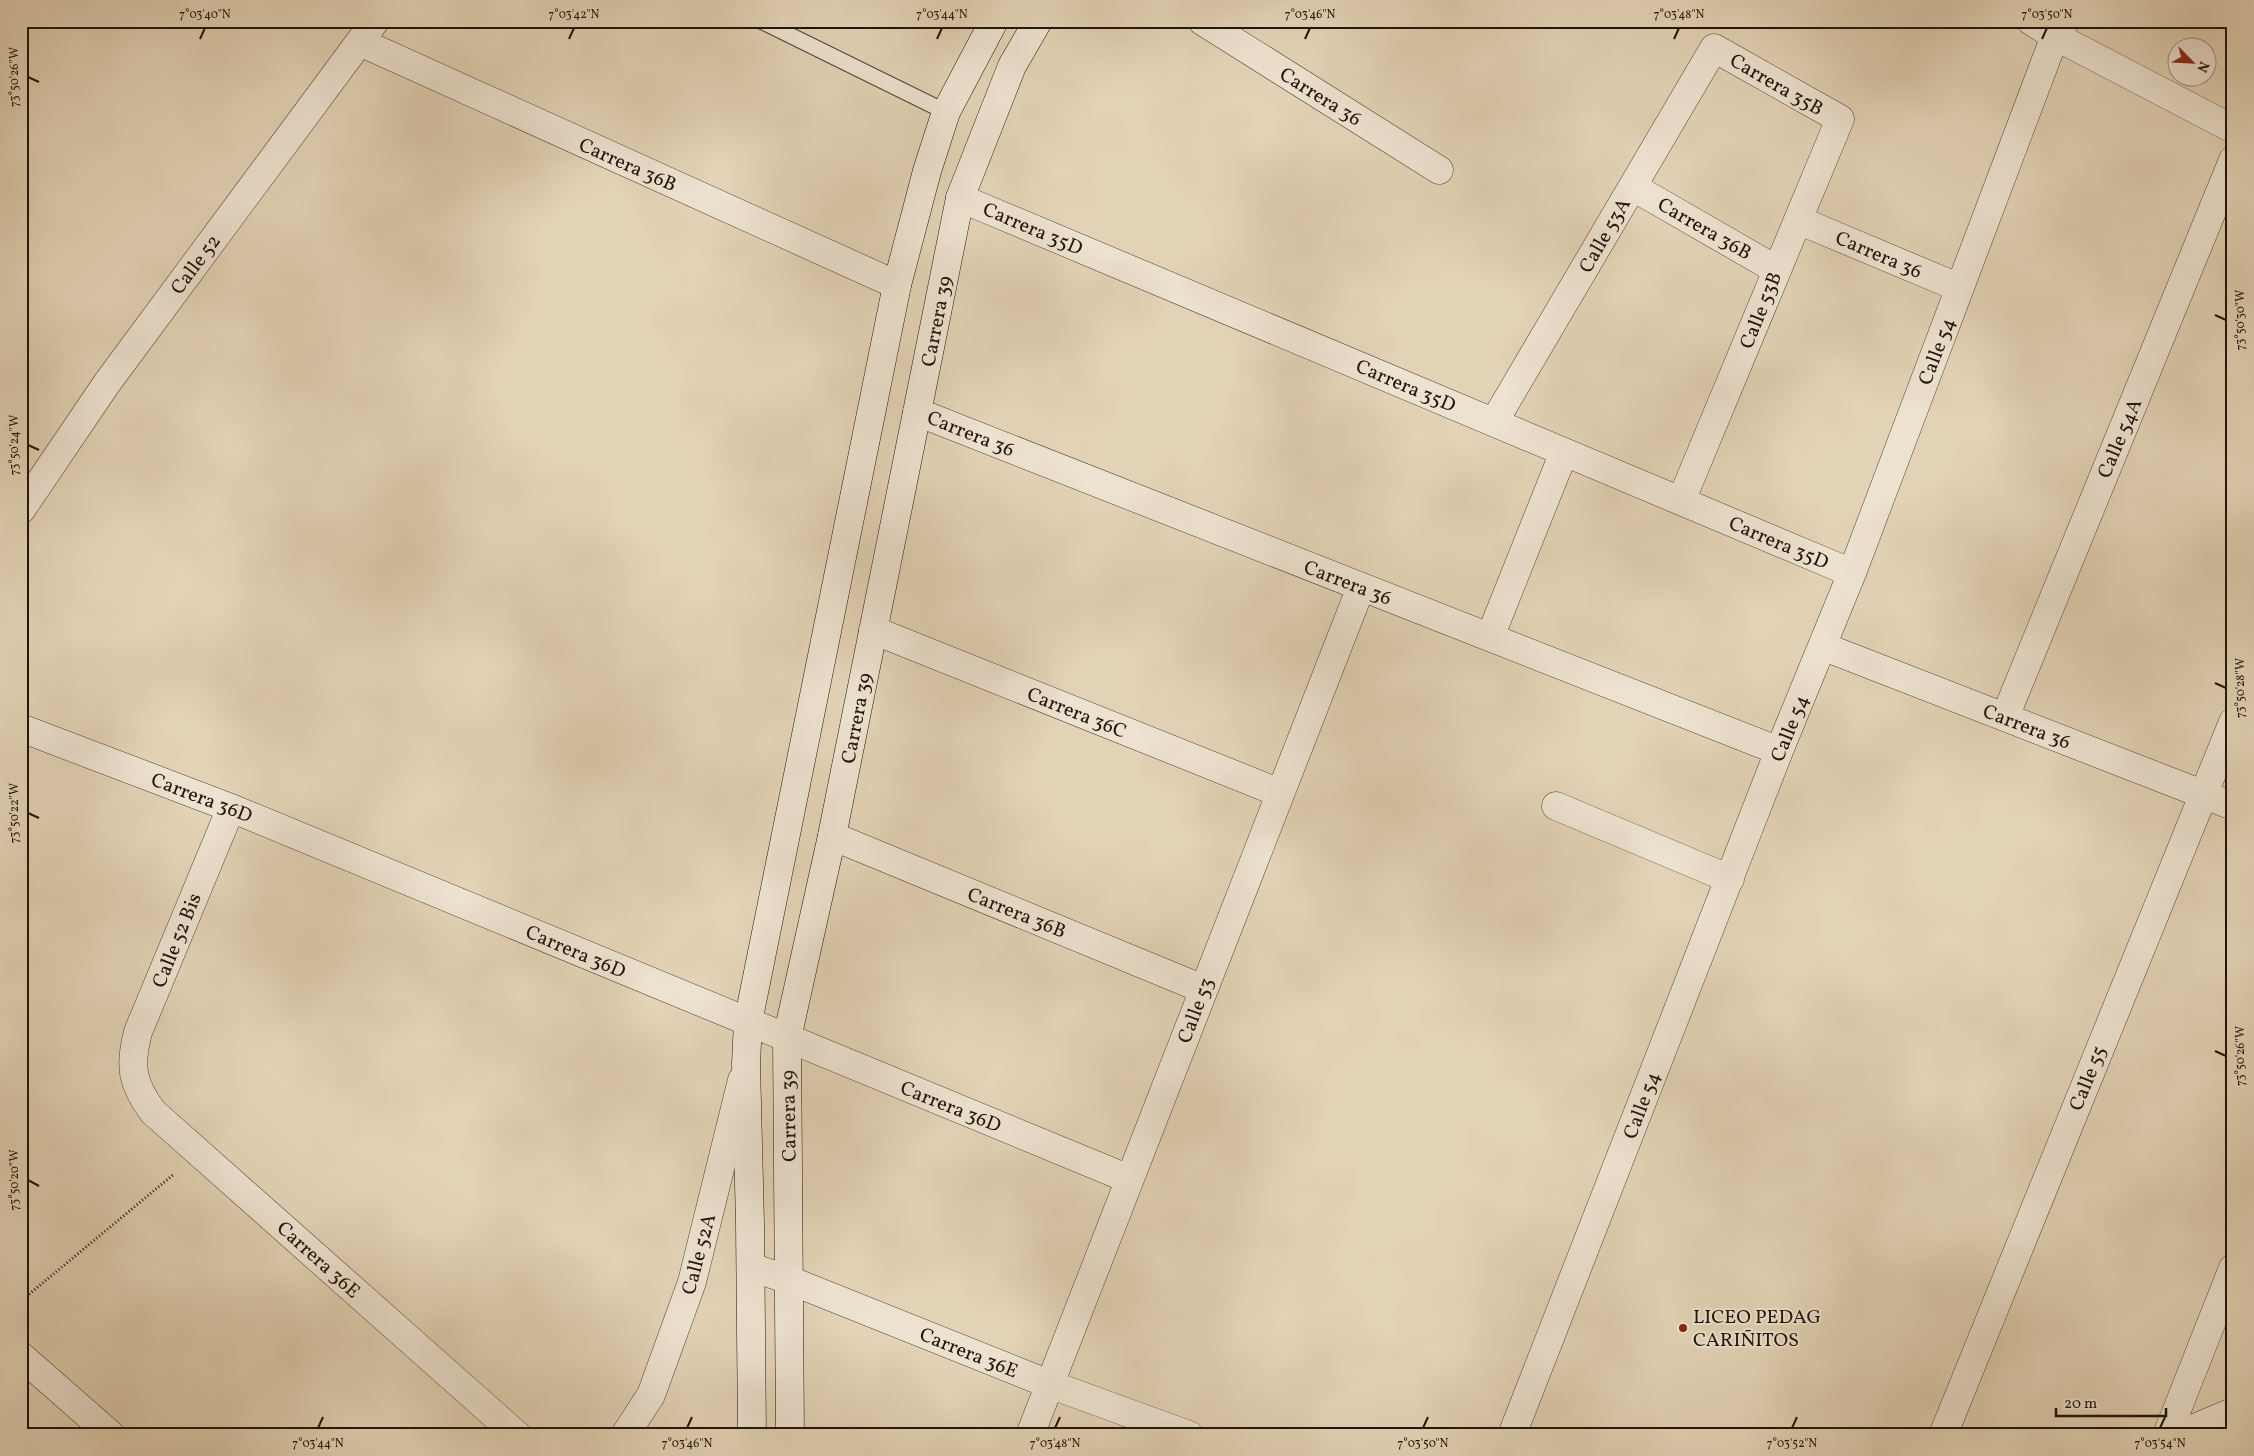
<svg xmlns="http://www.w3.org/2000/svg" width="2254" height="1456" font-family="Vollkorn,serif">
	<rect width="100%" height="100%" fill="#e3d3b6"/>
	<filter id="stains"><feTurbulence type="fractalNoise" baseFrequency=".004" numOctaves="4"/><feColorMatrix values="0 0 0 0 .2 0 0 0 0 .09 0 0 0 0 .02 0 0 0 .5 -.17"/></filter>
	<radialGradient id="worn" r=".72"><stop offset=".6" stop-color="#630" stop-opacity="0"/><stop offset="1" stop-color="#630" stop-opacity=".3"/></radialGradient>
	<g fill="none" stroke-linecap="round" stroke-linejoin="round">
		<!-- service casing -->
		<g stroke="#4f4434" stroke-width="17">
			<path id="service" d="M761 21 946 112"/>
		</g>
		<!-- minor casing -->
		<g stroke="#4f4434" stroke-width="29">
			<path id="minor" d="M1202 21 1439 170
				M2031 21 2055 36 2233 129
				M360 42 897 285
				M1633 187 1777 270
				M960 198 1852 573
				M1798 220 1960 288
				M917 412 1779 751
				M1494 422 1714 48 1840 119 1681 501
				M21 510 107 383 375 21
				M873 630 1280 793
				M1490 637 1564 452
				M1822 646 2233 806
				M2005 717 2233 160
				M21 728 231 808 1129 1179
				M1556 806 1730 879
				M231 808 138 1032C129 1066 132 1084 153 1112L517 1435
				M832 836 1203 989
				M751 1267 789 1280 1049 1384 1189 1435
				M21 1356 111 1435
				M1030 1435 1361 587
				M1512 1435 1779 751 1852 573 2055 36 2065 21
				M1943 1435 2233 722
				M2167 1435 2233 1268
				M2178 1435 2233 1412"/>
		</g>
		<!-- tertiary casing -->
		<g stroke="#4f4434" stroke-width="29">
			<path id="tertiary" d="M625 1435 651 1395 692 1282 742 1080"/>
		</g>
		<!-- secondary casing -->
		<g stroke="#1e1409" stroke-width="29">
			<path id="secondary" d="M752 1435 750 1223 746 1064 748 1022 897 285 927 171 946 112 994 21
				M790 1435 787 1038 832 836 960 198 1012 66 1038 21"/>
		</g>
		<!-- path -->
		<path stroke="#1e1409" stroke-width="3" stroke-dasharray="1 2.5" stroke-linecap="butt" d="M21 1301 174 1174"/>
		<!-- service -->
		<use href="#service" stroke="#ede2d0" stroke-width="15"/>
		<!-- minor -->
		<use href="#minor" stroke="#ede2d0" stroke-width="28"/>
		<!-- tertiary -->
		<use href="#tertiary" stroke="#ede2d0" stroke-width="28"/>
		<!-- secondary -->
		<use href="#secondary" stroke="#ede2d0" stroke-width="28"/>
	</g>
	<!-- ticks -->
	<path fill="none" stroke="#1e1409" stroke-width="2" d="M200 39 205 28M569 39 574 28M937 39 942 28M1305 39 1310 28M1674 39 1679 28M2042 39 2047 28M28 77 39 82M2215 315 2226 320M28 445 39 450M2215 683 2226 688M28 813 39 818M2215 1051 2226 1056M28 1180 39 1186M318 1428 323 1417M687 1428 692 1417M1055 1428 1060 1417M1423 1428 1428 1417M1792 1428 1797 1417M2160 1428 2165 1417"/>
	<!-- markers -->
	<circle fill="#8f2418" stroke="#ede2d0" stroke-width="2" cx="1683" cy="1328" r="5"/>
	<g text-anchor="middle" stroke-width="4" stroke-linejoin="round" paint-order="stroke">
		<!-- street labels -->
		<g font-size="20" fill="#1e1409" stroke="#ede2d0">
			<text transform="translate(1777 84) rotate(30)" y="7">Carrera 35B</text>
			<text transform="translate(1321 96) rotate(32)" y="7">Carrera 36</text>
			<text transform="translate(628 164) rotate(24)" y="7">Carrera 36B</text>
			<text transform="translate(1033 228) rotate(23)" y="7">Carrera 35D</text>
			<text transform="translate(1705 228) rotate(30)" y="7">Carrera 36B</text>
			<text transform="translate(1604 235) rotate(-60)" y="7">Calle 53A</text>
			<text transform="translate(1879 254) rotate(23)" y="7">Carrera 36</text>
			<text transform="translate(195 264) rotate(-53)" y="7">Calle 52</text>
			<text transform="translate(1760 310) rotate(-68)" y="7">Calle 53B</text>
			<text transform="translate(936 321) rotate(-79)" y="7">Carrera 39</text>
			<text transform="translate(1936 351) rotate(-69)" y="7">Calle 54</text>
			<text transform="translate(1406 385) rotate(23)" y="7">Carrera 35D</text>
			<text transform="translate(971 433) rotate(22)" y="7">Carrera 36</text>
			<text transform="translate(2119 438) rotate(-67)" y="7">Calle 54A</text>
			<text transform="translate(1779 542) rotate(23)" y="7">Carrera 35D</text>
			<text transform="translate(1348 582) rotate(21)" y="7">Carrera 36</text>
			<text transform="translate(1077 712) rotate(22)" y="7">Carrera 36C</text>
			<text transform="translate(856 718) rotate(-79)" y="7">Carrera 39</text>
			<text transform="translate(2027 726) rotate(21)" y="7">Carrera 36</text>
			<text transform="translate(1789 728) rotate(-68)" y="7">Calle 54</text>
			<text transform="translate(202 797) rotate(21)" y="7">Carrera 36D</text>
			<text transform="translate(1017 912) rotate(22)" y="7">Carrera 36B</text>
			<text transform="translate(176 940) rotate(-68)" y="7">Calle 52 Bis</text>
			<text transform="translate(576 951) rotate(23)" y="7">Carrera 36D</text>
			<text transform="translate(1195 1010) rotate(-69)" y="7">Calle 53</text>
			<text transform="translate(2087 1078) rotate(-68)" y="7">Calle 55</text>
			<text transform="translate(1641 1105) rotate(-69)" y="7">Calle 54</text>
			<text transform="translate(951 1106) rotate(22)" y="7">Carrera 36D</text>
			<text transform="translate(788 1116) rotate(-91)" y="7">Carrera 39</text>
			<text transform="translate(698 1254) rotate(-75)" y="7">Calle 52A</text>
			<text transform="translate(319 1259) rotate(42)" y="7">Carrera 36E</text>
			<text transform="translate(969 1352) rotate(22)" y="7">Carrera 36E</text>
		</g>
		<!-- poi labels -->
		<g font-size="20" fill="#1e1409" stroke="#ede2d0" text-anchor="start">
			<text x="1693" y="1323">LICEO PEDAG<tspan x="1693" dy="23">CARIÑITOS</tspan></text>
		</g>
	</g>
	<!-- margin -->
	<rect width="2254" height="1456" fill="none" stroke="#e3d3b6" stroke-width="55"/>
	<!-- north arrow -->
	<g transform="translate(2192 62) rotate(114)"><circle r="24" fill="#ede2d0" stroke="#9a9080"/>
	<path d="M0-4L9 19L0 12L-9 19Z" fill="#8f2418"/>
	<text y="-8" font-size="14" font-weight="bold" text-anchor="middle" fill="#1e1409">N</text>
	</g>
	<!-- scale -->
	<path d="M2056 1408v8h110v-8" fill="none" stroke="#1e1409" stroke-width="2.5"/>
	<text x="2064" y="1408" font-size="15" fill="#1e1409" stroke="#ede2d0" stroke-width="4" paint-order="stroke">20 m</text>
	<rect x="28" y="28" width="2198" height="1400" fill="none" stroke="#1e1409" stroke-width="2"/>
	<g font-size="12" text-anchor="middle" fill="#1e1409">
		<text x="205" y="18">7°03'40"N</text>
		<text x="574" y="18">7°03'42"N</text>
		<text x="942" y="18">7°03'44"N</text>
		<text x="1310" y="18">7°03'46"N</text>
		<text x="1679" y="18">7°03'48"N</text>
		<text x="2047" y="18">7°03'50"N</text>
		<text transform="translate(14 77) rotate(-90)" y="4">73°50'26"W</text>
		<text transform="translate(2240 320) rotate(-90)" y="4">73°50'30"W</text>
		<text transform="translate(14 445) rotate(-90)" y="4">73°50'24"W</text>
		<text transform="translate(2240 688) rotate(-90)" y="4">73°50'28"W</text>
		<text transform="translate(14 813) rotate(-90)" y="4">73°50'22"W</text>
		<text transform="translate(2240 1056) rotate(-90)" y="4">73°50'26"W</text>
		<text transform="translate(14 1180) rotate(-90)" y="4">73°50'20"W</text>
		<text x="318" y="1447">7°03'44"N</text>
		<text x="687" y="1447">7°03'46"N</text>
		<text x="1055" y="1447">7°03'48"N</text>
		<text x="1423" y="1447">7°03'50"N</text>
		<text x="1792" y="1447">7°03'52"N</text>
		<text x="2160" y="1447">7°03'54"N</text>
	</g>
	<rect width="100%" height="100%" filter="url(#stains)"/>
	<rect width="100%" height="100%" fill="url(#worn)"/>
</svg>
